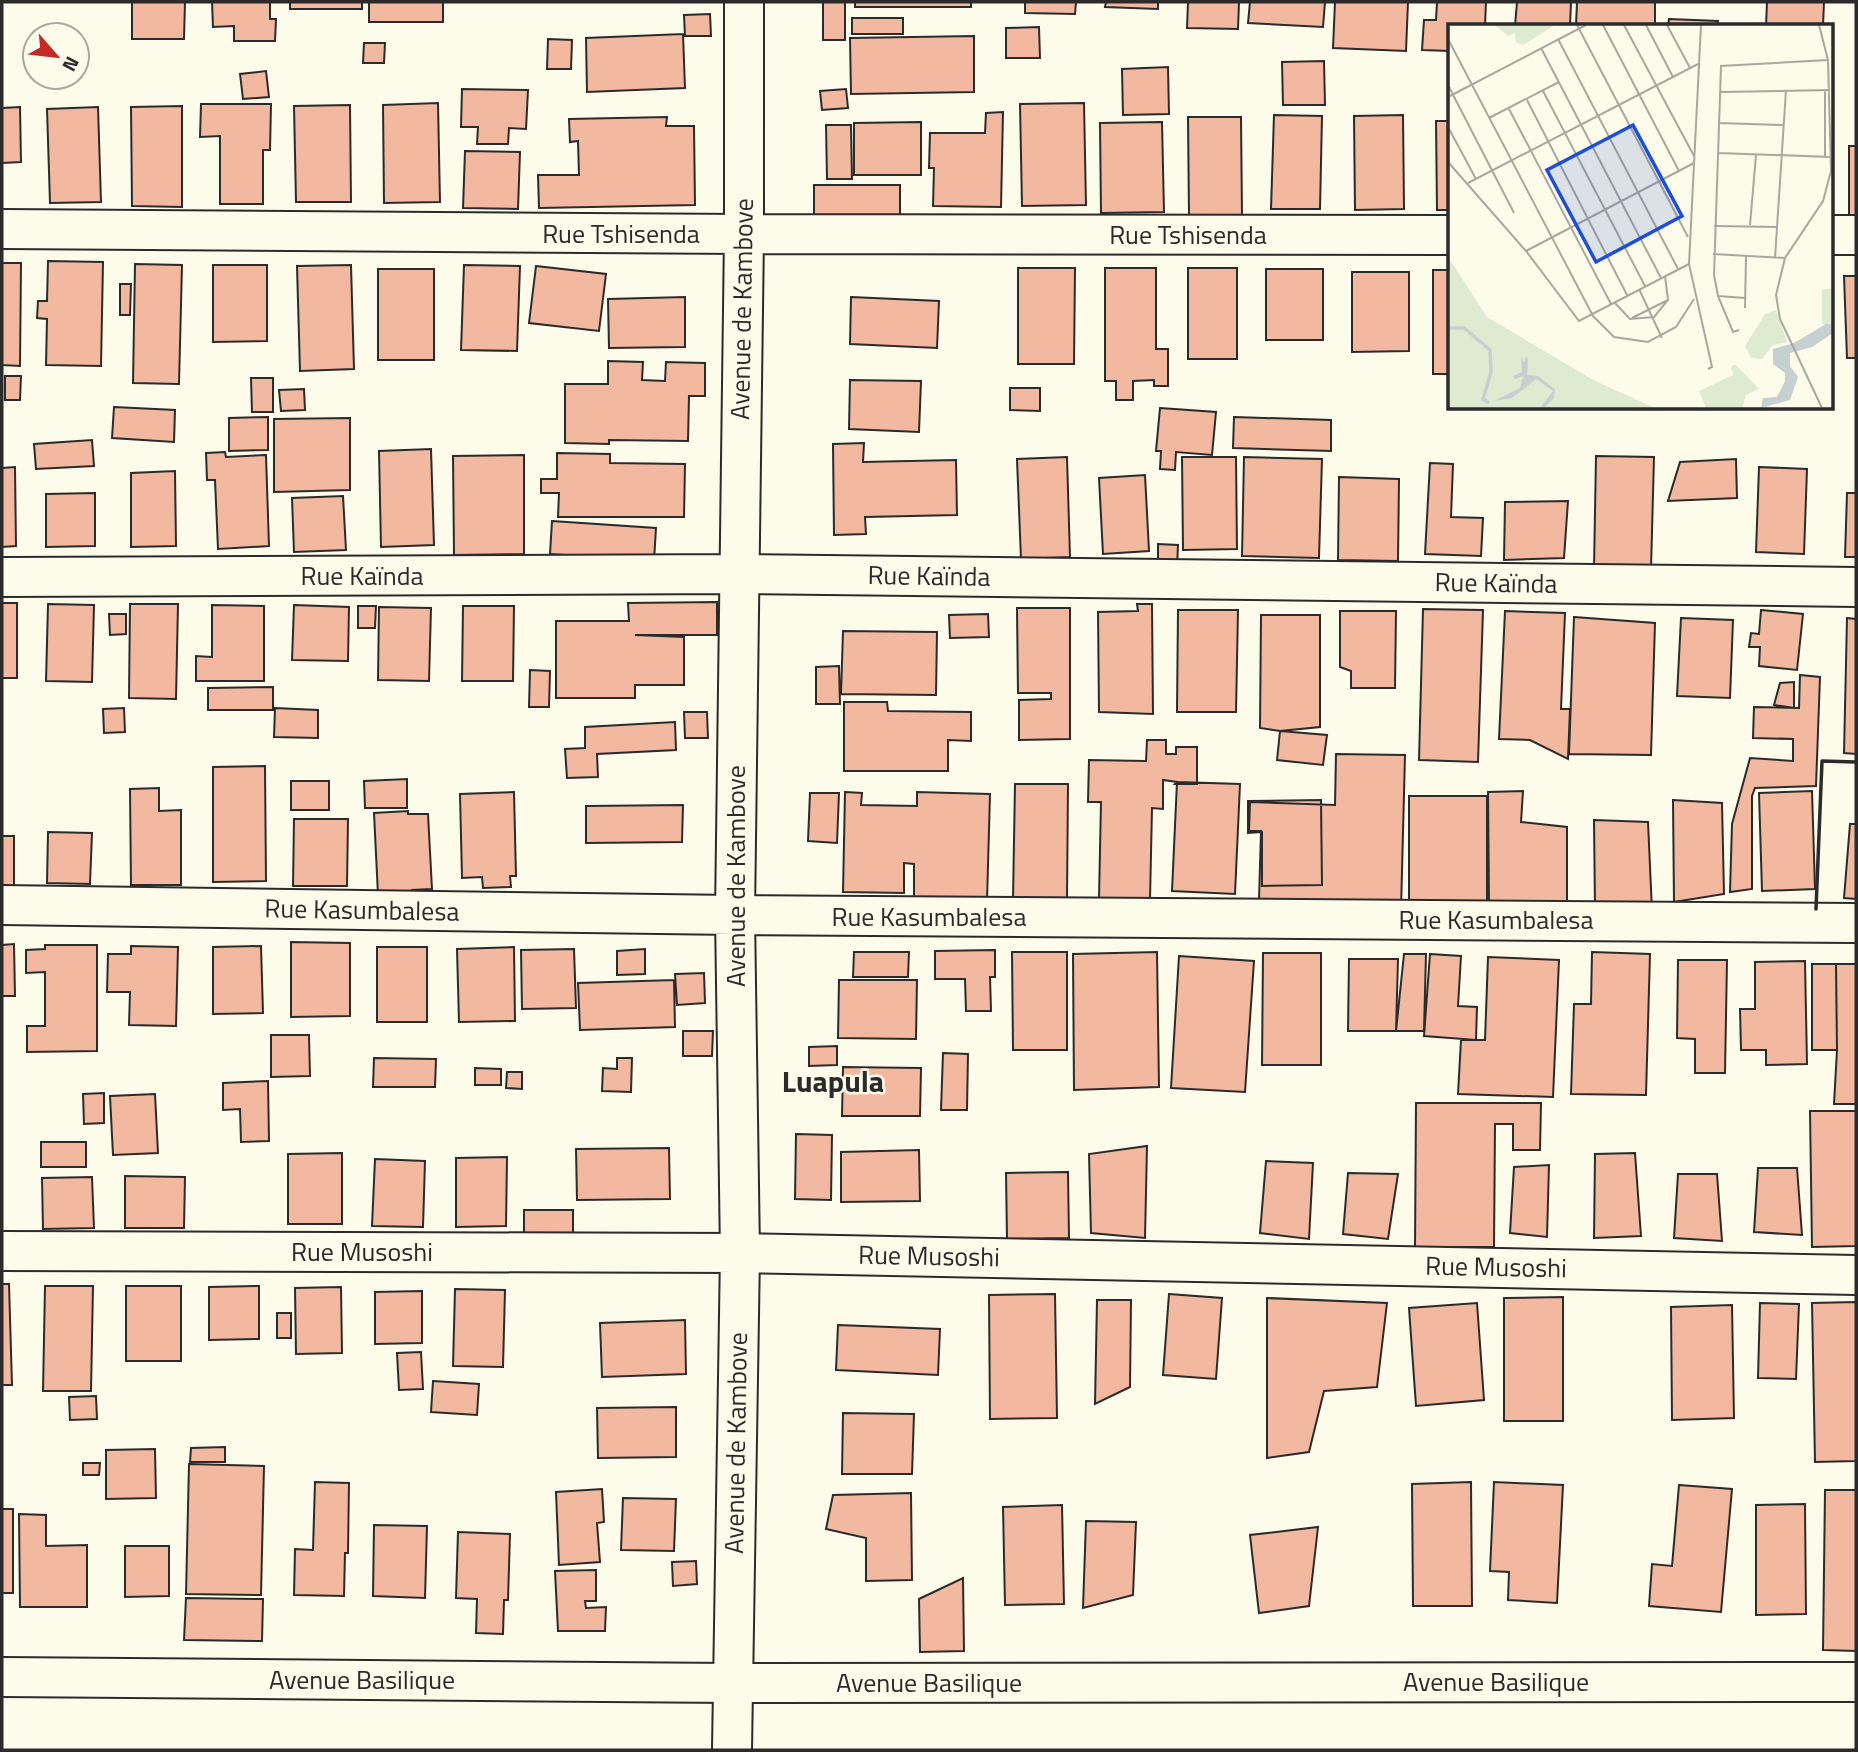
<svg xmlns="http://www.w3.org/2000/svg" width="1858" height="1752" font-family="'Titillium Web',sans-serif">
	<rect width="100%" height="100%" fill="#fdfbea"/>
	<!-- building -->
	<path fill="#f2b8a0" stroke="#2b2b2b" stroke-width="2" d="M132 2H185L184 39H132Z
		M212 2H270V19H276L275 41H234V26L213 27Z
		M290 2H362V9H290Z
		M369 2H443V22H369Z
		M823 2H845V40H823Z
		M855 2H971V7H855Z
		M1025 2H1076L1075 14 1025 13Z
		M1106 2H1158V9L1105 7Z
		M1188 2H1239L1238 29 1187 28Z
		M1250 2H1325L1323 27 1248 23Z
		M1335 2H1408L1406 51 1333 48Z
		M1437 2H1486L1485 26H1450V51L1422 50 1424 20H1436Z
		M1517 2H1571L1570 26H1515Z
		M1577 2H1655V26H1576Z
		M1767 2H1824L1823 26H1766Z
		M710 14 711 36H685L684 15Z
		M852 18H903V34H852Z
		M1669 19 1718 21 1717 26H1668Z
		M1039 27 1040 58H1006V28Z
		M683 34 685 88 587 92 586 38Z
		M974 36V92L851 94 850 38Z
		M548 39 572 40 571 69H547Z
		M364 43H385L384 63H363Z
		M1324 61 1325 105H1283L1282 62Z
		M1168 67 1169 114 1123 115 1122 69Z
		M266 71 269 97 243 99 240 74Z
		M462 89 528 90 526 129 509 128 508 144H477L478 127H461Z
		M846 89 848 108 822 110 820 91Z
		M438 103 440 202 384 203 383 105Z
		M1084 103 1086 205 1022 206 1020 104Z
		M201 104H271L270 150H263V204H220V136L200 137Z
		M350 105 351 202H296L294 106Z
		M182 106V207L132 206 131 107Z
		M20 107 21 162 2 163V108Z
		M98 107 101 202 50 203 47 109Z
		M1003 112 1001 207 933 206 934 168H929L930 133H985L986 113Z
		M1274 115 1322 116 1320 209H1271Z
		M1403 115 1404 209 1355 210 1354 116Z
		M667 117 666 126H694L695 205 539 208 538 175H579L578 141 570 142 569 119Z
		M1188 117H1241L1242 216H1189Z
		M1436 121H1450V210H1437Z
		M921 122V175H854V123Z
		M1162 122 1164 212 1101 213 1100 123Z
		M826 125H851L852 179H827Z
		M1849 146H1856V223L1849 224Z
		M465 151 520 152 518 209 463 208Z
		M814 185H900V220L814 219Z
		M48 261 103 262 101 366 46 365 47 319 37 318 38 301H47Z
		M2 263H21L20 366 2 365Z
		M135 264 182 265 179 384 133 383Z
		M213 265H267V341L213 342Z
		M351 265 354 369 300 371 297 266Z
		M464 265 520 266 517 351 461 350Z
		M536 266 606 274 599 331 529 323Z
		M1018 268H1075L1074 364H1018Z
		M1105 268H1156V349H1168V386H1154V380L1133 381V400H1116V381H1105Z
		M1188 268H1237V359H1188Z
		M378 269H434V360H378Z
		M1266 269H1323V340H1266Z
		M1433 270H1450V374H1433Z
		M1352 272H1409V351L1352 352Z
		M1844 276H1856V358H1847Z
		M120 284H131L130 315H120Z
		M685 297V347L609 348 608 299Z
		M851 297 939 301 937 348 850 344Z
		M608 361 643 362 642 380 665 381 666 362 705 363V396H689L688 441 609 440V444L565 443V384H608Z
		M5 376H21L20 400H5Z
		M251 378H273V412H252Z
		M850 380 921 381 919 432 849 429Z
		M1010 388H1040V411L1010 410Z
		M304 389 305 410 281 411 279 390Z
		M114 407 175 410 174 442 112 438Z
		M1160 408 1216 412 1212 455 1176 452 1175 470 1160 469 1161 451H1156Z
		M268 417V450L229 451V418Z
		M1234 417 1331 420V451L1233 448Z
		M350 418V490L274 492V419Z
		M92 440 94 466 36 469 34 444Z
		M864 443 863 462 956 460 957 515 865 517 866 534 834 535 833 444Z
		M431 449 434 545 381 547 379 451Z
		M225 452 226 457 266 455 269 546 218 549 215 480H207L206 453Z
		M557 453 610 454V463L685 464 684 517H558L559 493H541V479H557Z
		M524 455V554L454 555 453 456Z
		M1596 456 1654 457 1651 569 1594 568Z
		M1067 457 1070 557 1021 559 1017 459Z
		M1182 457H1236L1237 549 1183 550Z
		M1244 457 1322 459 1319 558 1242 556Z
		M1736 459 1737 498 1668 501 1680 462Z
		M1430 463 1453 464 1451 517 1483 518 1481 556 1425 554Z
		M15 467 16 546 2 547V468Z
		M1759 467 1807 469 1804 554 1756 552Z
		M175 471 176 546 131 547V473Z
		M1145 475 1149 551 1103 554 1099 478Z
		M1339 477 1399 479 1398 561 1338 560Z
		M95 493V546L46 547V494Z
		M1847 493H1856V557H1845Z
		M343 496 346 550 294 552 292 498Z
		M1568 501 1564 558 1504 560 1505 502Z
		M552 521 656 528 654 561 550 554Z
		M1158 544 1178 545 1177 567H1158Z
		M717 602V635H635L684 637V685H635V698H556V621H629L628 603Z
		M2 603H17V678H2Z
		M48 604 94 605 92 682 46 681Z
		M130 604H178L176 699 129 698Z
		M1137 604H1152L1153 714 1099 712 1098 612 1138 611Z
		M212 605 264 606V681H196V656L212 657Z
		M294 605 349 607 348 661 292 660Z
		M358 606H376L375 628H358Z
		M463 606H514L513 681H462Z
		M379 607 431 608 429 681 378 680Z
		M1017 608H1070V739L1019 740V700L1051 699V693H1018Z
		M1423 609 1483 610 1478 762 1419 760Z
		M1178 610H1238L1236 712H1177Z
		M1761 610 1803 614 1797 670 1759 666 1760 647H1749L1751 633 1759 634Z
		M1340 611H1396L1395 688H1351V671L1340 667Z
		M1505 611 1565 613 1561 709H1570L1568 759 1530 740 1499 739Z
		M109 614H126V634L110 635Z
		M988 614 989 637 950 638 949 615Z
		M1261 615H1320V727L1280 731 1260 728Z
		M1574 617 1655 623 1651 755 1569 754Z
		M1681 618 1733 620 1730 698 1677 696Z
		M1847 618 1856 619V754L1844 753Z
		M843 631 937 632 936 695 841 694Z
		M839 666 840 704H816V667Z
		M530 670 550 671 549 707H529Z
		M1800 675 1820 677 1816 786 1755 788 1752 796V889L1730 892 1732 824 1750 758 1793 761V739L1753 738 1754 707 1799 708Z
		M1794 682V708L1774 705 1780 683Z
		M273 687V710H208V688Z
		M844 702H887L888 711 971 712V741L948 740V771H844Z
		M124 708 125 732 104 733 103 709Z
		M275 708 318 710V738L274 737Z
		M684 712H707L708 738H685Z
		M675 722 676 750 597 754 598 777 567 778 565 749 585 748V727Z
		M1280 731 1327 735 1323 765 1277 760Z
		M1147 740H1166V754H1176V747H1197V784H1175L1177 782 1163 780V809L1152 808 1150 900 1099 899 1101 802H1088L1089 760 1146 761Z
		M1336 754 1405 755 1401 910 1259 900 1261 831H1249L1250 802 1335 805Z
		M265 766 266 881 213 882V767Z
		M407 779V808H365L364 781Z
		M291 781H329V810H291Z
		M1177 782 1240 784 1235 894 1172 891Z
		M1015 784H1068L1067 899H1013Z
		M159 788V811L181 810V885H131L130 789Z
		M1523 791 1521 822 1567 827V908L1489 906 1488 792Z
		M1812 791 1815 889 1762 891 1759 793Z
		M514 792 516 876H510L511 887 483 888 482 877 462 878 460 794Z
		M845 792 862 793 861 805 917 806V792L990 794 987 901 914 899V864L904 863V893L843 892Z
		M810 793H839L837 843 808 841Z
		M1409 796H1487V905L1409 906Z
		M1321 800 1322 885 1262 886V832L1248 833V801Z
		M1673 800 1722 803 1724 894 1674 902Z
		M683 805 682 842 586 843V806Z
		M408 811V814H428L432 889 412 890V894L378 895 374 813Z
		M294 819H348L347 886H293Z
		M1594 820 1648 822 1652 911 1595 908Z
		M1850 824H1856V899L1844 898Z
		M48 832 92 833 90 884 47 883Z
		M2 836H14V888H2Z
		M291 942 350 943V1016L291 1017Z
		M14 944 15 996H2V945Z
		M45 945H97V1051L27 1052V1026H45V972L26 973V950L45 949Z
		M131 946 178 947 176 1026 129 1025 130 992H107L108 954H131Z
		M261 946 263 1013 213 1014V947Z
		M377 947H427V1022H377Z
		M514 947 515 1021 459 1022 457 949Z
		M574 949 576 1008 522 1009 521 950Z
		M645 949V974L617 975V951Z
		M995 950V977H990L991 1011H966L965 979H935V951Z
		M854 952H909L908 977H853Z
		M1012 952H1067V1050H1013Z
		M1157 952 1159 1087 1074 1090 1073 954Z
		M1592 952 1650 954 1646 1095 1571 1094 1574 1004H1591Z
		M1263 953H1321V1065H1262Z
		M1404 954H1426L1424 1031H1396Z
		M1430 954 1461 956 1458 1006 1477 1007 1476 1040 1424 1036Z
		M1179 956 1254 961 1245 1092 1171 1088Z
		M1488 957 1559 960 1553 1097 1458 1094 1461 1040H1485Z
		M1349 959H1398L1396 1031H1348Z
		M1678 960H1727L1725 1073H1695V1039L1677 1038Z
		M1805 961 1807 1064 1766 1065V1050H1741L1740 1009H1755V962Z
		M1812 964H1836L1837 1050H1812Z
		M1836 964H1856V1104H1834L1837 1050Z
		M704 973 705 1003 677 1005 675 974Z
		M674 980 675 1027 580 1030 578 983Z
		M839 980H917L916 1039 838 1038Z
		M683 1031H713L712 1056H683Z
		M271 1035H309L310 1076 271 1077Z
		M837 1046V1065L809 1066V1047Z
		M943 1053 968 1054 967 1110H941Z
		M374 1058 436 1059 435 1087H373Z
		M617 1058H632L631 1092 602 1091 603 1068 617 1069Z
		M843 1067 921 1068 920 1116H842Z
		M475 1068 501 1069V1085H475Z
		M507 1072H522V1089L506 1088Z
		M268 1081 269 1141 241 1142 240 1109 223 1110V1083Z
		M104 1093V1123L84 1124 83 1094Z
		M155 1094 158 1153 113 1155 110 1096Z
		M1416 1103H1541L1540 1150H1513V1124H1495L1494 1247H1415Z
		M1810 1111H1856V1246L1812 1247Z
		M796 1134 832 1135 831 1200 795 1199Z
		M41 1142H86V1167H41Z
		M1147 1146 1145 1238 1091 1233 1089 1154Z
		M669 1148 670 1199 577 1200 576 1149Z
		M919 1150 920 1201 841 1202V1152Z
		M342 1153V1224H288V1154Z
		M1635 1153 1641 1236 1594 1238 1595 1154Z
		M507 1157 506 1226 456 1227V1158Z
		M375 1159 425 1161 423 1227 372 1226Z
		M1266 1161 1313 1163 1309 1239 1260 1233Z
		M1549 1165 1547 1237 1510 1233 1514 1167Z
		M1758 1168H1797L1802 1235 1754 1232Z
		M1068 1172 1069 1238 1007 1239 1006 1173Z
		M1348 1173 1398 1174 1388 1239 1343 1234Z
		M1678 1174H1717L1722 1241 1674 1238Z
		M125 1176 185 1177 184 1228H125Z
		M92 1177 94 1228 43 1229 42 1178Z
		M524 1210H573V1233H524Z
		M2 1284H9L12 1385H2Z
		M45 1286H93L91 1391H43Z
		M126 1286H181V1361H126Z
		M259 1286V1339L209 1340V1287Z
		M341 1287 342 1353 296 1354 295 1288Z
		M455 1289 505 1290 503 1367 453 1366Z
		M422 1291V1343L375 1344V1292Z
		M1055 1294 1057 1418 990 1419 989 1295Z
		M1169 1294 1222 1298 1216 1379 1163 1375Z
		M1563 1297V1421H1504V1298Z
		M1267 1298 1387 1303 1377 1387 1324 1391 1309 1452 1267 1458Z
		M1097 1300H1131L1130 1387 1095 1404Z
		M1856 1302V1461L1815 1462 1812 1303Z
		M1477 1303 1484 1400 1416 1406 1409 1308Z
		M1760 1303 1799 1304 1796 1379 1758 1378Z
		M1732 1305 1734 1418 1672 1420 1671 1307Z
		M277 1313H291V1338H277Z
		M685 1320 686 1374 602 1377 600 1323Z
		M838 1325 940 1329 938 1375 836 1370Z
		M421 1352 423 1389 399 1390 397 1353Z
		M433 1381 479 1384 477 1415 431 1412Z
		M96 1396 97 1419 70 1420 69 1397Z
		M676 1407V1457L598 1458 597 1408Z
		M843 1413 914 1414 912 1474H842Z
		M225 1447V1462H190L191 1448Z
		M155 1449 156 1498 106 1499V1450Z
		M83 1463H100L99 1475H83Z
		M189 1464 264 1466 261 1595 186 1594Z
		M315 1482 349 1483 348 1553H345L344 1596 294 1595 295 1549 313 1550Z
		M1471 1482 1472 1606H1413L1412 1484Z
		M1494 1482 1563 1485 1557 1603 1508 1600 1509 1572 1490 1571Z
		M1679 1485 1732 1489 1721 1612 1649 1606 1652 1564 1672 1566Z
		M602 1489 604 1522 597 1523 600 1562 559 1565 556 1492Z
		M1825 1490H1856V1651L1823 1650Z
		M911 1493 912 1580 866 1581V1538L826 1529 833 1495Z
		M623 1498 676 1499 674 1551 621 1550Z
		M1805 1504 1806 1614 1756 1615V1505Z
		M1062 1505 1064 1604 1005 1605 1003 1507Z
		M2 1509H13V1593H2Z
		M19 1514 46 1515V1546L87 1545V1607H20Z
		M1086 1521 1136 1522 1133 1595 1083 1608Z
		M374 1525 427 1526 425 1598 373 1596Z
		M1318 1527 1309 1606 1259 1613 1250 1535Z
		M458 1532 510 1534 508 1600H504L503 1634 476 1633 477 1599 456 1598Z
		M125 1546H169V1596L125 1597Z
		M696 1561 697 1584 673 1586 672 1562Z
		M596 1570V1601H585L586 1608 606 1607 605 1631H558L555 1571Z
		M963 1578 964 1651 920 1652 919 1599Z
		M186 1598 263 1599 262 1641 184 1640Z"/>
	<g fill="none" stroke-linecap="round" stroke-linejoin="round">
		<!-- minor casing -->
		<g stroke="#2b2b2b" stroke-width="42">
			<path id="minor" d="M2 229 744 234 1450 235
				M1832 235H1856
				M2 577 738 574 1856 587
				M2 905 735 915 1856 923
				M2 1251 740 1253 1856 1275
				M732 1750 740 1253 735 915 744 234V2"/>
		</g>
		<!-- tertiary casing -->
		<g stroke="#2b2b2b" stroke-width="42">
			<path id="tertiary" d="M2 1677 732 1683 1856 1682"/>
		</g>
		<!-- minor -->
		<use href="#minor" stroke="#fdfbea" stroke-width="38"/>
		<!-- tertiary -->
		<use href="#tertiary" stroke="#fdfbea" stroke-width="38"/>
		<!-- wall -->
		<path stroke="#2b2b2b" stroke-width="3.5" d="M1816 909 1822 761 1856 762"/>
	</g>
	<g text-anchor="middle" stroke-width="5" stroke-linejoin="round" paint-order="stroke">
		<!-- street labels -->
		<g font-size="26" fill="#2b2b2b" stroke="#fdfbea">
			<text x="621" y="243">Rue Tshisenda</text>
			<text x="1188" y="244">Rue Tshisenda</text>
			<text transform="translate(742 309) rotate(-89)" y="9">Avenue de Kambove</text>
			<text x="362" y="585">Rue Kaïnda</text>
			<text transform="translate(929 576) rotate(1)" y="9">Rue Kaïnda</text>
			<text transform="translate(1496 583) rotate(1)" y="9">Rue Kaïnda</text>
			<text transform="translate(736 876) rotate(-90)" y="9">Avenue de Kambove</text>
			<text transform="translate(362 910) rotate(1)" y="9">Rue Kasumbalesa</text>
			<text x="929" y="926">Rue Kasumbalesa</text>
			<text x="1496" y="929">Rue Kasumbalesa</text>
			<text x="362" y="1261">Rue Musoshi</text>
			<text transform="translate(929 1256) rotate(1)" y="9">Rue Musoshi</text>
			<text transform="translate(1496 1267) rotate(1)" y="9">Rue Musoshi</text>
			<text transform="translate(736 1443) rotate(-89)" y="9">Avenue de Kambove</text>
			<text x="362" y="1689">Avenue Basilique</text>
			<text x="1496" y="1691">Avenue Basilique</text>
			<text x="929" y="1692">Avenue Basilique</text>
		</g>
		<!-- quarter labels -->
		<g font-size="30" font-weight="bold" fill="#2b2b2b" stroke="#fdfbea">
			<text x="833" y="1092">Luapula</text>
		</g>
	</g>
	<!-- overview -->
	<g transform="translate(1448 24)">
		<rect width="385" height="385" fill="#fdfbea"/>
		<path d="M47 1H107L75 21 68 18 67 9 60 12ZM0 233 39 293 147 357 207 384H0ZM385 264V306L374 299V266ZM328 286 339 318 325 321 314 335 303 334 297 322 317 290ZM287 340 311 365 298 371 294 384H258L251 367 285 351 283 343Z" fill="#deebd1"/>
		<path d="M378 300 385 301V309L364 323 342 329V342L350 353 342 376 313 384 315 374 329 373 337 357V349L325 340V325L346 319ZM73 332 76 339 78 332 80 335 79 351 90 352 107 365 106 374 96 384H92L105 367 88 355 64 374 46 377 72 364 75 352 67 355 65 352 74 348Z" fill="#c7d0d0"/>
		<path fill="none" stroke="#c7d0d0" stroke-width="3.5" d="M0 304H16L42 326 43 348 35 375 41 379"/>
		<path fill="none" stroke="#a9a89e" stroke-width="2" d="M129 1 240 213M155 1 231 147M176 1 246 132M198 1 225 53M219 1 242 44M253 1 241 240 264 343 260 345M371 1 380 36 383 147 375 177 337 234 328 271 332 295 374 384M0 15 144 290M110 15 230 245M93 24 213 254M0 61 66 189M377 66V133M95 67 197 262M272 68 382 66M0 73 138 1M79 76 179 271M61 85 163 280M41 94 111 58M271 99 336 101M0 103 28 155M270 129 383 133M0 138 78 227 131 297 241 240M20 159 250 40M302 201 308 131M266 202 330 203M78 227 246 139M265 230 337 234M327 234 338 66M191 265 214 314M270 272 285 308 291 306M297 274 270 272 266 251 273 42 380 36M166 278 182 295 206 293 220 276 217 252M297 284 298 233M143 290 166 313 200 318 228 303 246 275M184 294 220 276"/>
		<path fill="#1d4ed8" fill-opacity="0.15" stroke="#1d4ed8" stroke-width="3.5" d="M185 101 234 192 148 238 99 146Z"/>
		<rect width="385" height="385" fill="none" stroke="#2b2b2b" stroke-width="3.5"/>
	</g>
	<!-- border -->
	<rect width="1858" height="1752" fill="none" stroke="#2b2b2b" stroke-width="7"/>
	<!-- north arrow -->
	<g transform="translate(56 56) rotate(118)"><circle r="33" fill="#fdfbea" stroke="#a9a89e" stroke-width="2"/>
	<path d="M0-5L12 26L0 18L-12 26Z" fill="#c62828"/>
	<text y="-10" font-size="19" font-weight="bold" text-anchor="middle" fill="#2b2b2b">N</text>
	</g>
</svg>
